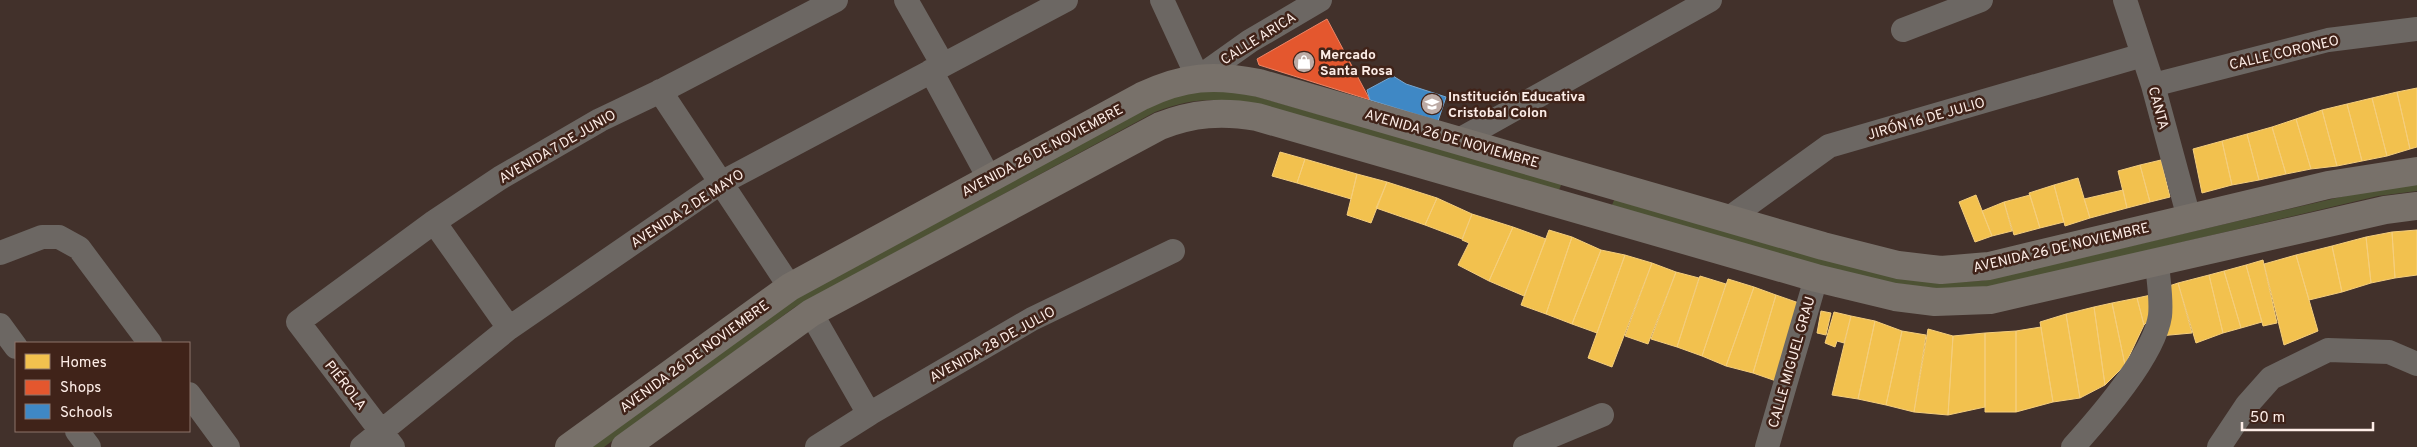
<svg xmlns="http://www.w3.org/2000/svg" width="2417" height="447" font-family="Overpass,sans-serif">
	<rect width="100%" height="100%" fill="#42312b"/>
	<!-- green -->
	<path fill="#4d5234" d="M1219 90 1251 95 1562 183 1559 190 1249 103C1210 98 1192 98 1155 112L795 307 604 447H587L761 318 1150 104 1179 93Z
		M2417 184V191L2378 196 1980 290C1857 290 1729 241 1612 205L1615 198 1940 282 1981 281 2379 188Z"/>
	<!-- homes -->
	<path fill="#f2c14e" stroke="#f5ce7c" d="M2417 88V147L2410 149 2397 92Z
		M2397 92 2410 149 2387 156 2372 98Z
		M2372 98 2387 156 2362 161 2347 104Z
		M2347 104 2362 161 2337 166 2322 110Z
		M2322 110 2337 166 2311 169 2296 119Z
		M2296 119 2311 169 2286 174 2272 127Z
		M2272 127 2286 174 2259 180 2247 134Z
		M2247 134 2259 180 2232 185 2222 141Z
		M2222 141 2232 185 2202 193 2193 149Z
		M1280 152 1305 159 1297 183 1272 176Z
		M1305 159 1357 174 1351 199 1297 183Z
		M2161 160 2170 197 2150 202 2140 165Z
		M2140 165 2150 202 2127 208 2118 171Z
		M1357 174 1387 182 1371 223 1347 215Z
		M2078 178 2090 218 2065 226 2054 185Z
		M1387 182 1437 198 1425 225 1376 208Z
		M2054 185 2064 222 2040 228 2029 193Z
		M2123 190 2127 208 2090 218 2084 199Z
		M1976 195 1992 236 1975 242 1959 202Z
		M2030 195 2040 228 2014 235 2004 202Z
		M1437 198 1472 214 1462 239 1425 225Z
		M2004 202 2012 231 1992 236 1982 211Z
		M1472 214 1513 227 1489 281 1458 265 1469 243 1462 240Z
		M1513 227 1546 239 1524 296 1489 281Z
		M1549 230 1572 237 1546 314 1521 305Z
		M2417 230V275L2395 278 2392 232Z
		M2392 232 2395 278 2371 283 2366 237Z
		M1572 237 1601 250 1572 324 1546 314Z
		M2366 237 2371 283 2342 292 2332 246Z
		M2332 246 2342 292 2309 300 2296 255Z
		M1601 250 1625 255 1597 333 1572 324Z
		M1625 255 1652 263 1612 367 1588 358Z
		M2296 255 2318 331 2284 345 2264 264Z
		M2263 260 2277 323 2263 326 2246 265Z
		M1652 263 1676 272 1648 344 1625 336Z
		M2246 265 2262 322 2241 328 2224 271Z
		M2224 271 2241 328 2223 333 2209 275Z
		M1676 272 1699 278 1677 347 1651 339Z
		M2209 275 2223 333 2196 343 2178 283Z
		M1700 276 1726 284 1702 356 1677 347Z
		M1728 279 1754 287 1726 366 1702 356Z
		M2178 283 2192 333 2159 336 2166 287Z
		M1754 287 1776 295 1753 373 1726 366Z
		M1776 295 1799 303 1779 382 1753 373Z
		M2151 295 2155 314 2144 325 2137 298Z
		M2137 298 2144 325 2125 365 2112 303Z
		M2112 303 2125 365 2105 385 2094 307Z
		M2094 307 2105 385 2080 398 2066 314Z
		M1821 311 1831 313 1826 335 1817 333Z
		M1834 312 1851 316 1844 343 1837 341 1835 347 1825 343Z
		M2066 314 2080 398 2053 402 2040 322Z
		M1851 316 1875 321 1858 399 1832 395Z
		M1875 321 1902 331 1886 405 1858 399Z
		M2041 327 2053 402 2016 412V331Z
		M1928 329 1953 336 1948 415 1914 412Z
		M1902 331 1926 335 1914 412 1886 405Z
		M2016 331V412H1985V333Z
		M1985 333V407L1948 415 1953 336Z"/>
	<!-- shops -->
	<path fill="#e4572e" stroke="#ec8466" d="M1327 19 1370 100 1259 65 1257 59Z"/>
	<!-- schools -->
	<path fill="#3f88c5" stroke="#78a6cf" d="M1393 76 1406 84 1446 97 1438 121 1370 100 1367 90Z"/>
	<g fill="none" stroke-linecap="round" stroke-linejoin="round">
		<!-- minor -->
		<path stroke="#6c6763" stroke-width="24" d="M906 0 943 65
			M1162 0 1198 78 1250 41 1320 0
			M2125 0 2153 85 2189 218
			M1903 30 1981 0
			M931 71 989 178
			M2153 85 2328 40 2417 29
			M660 91 790 287
			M1459 140 1710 0
			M1728 219 1829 146 2143 55
			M434 222 509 328
			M0 253 42 237H59L79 248 150 343
			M811 313 869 414
			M0 325 16 347
			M189 394 228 447
			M77 431 89 447
			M362 447 509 328 717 185 1066 0
			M393 447 298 322 434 222 500 178 600 120 665 89 836 0
			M817 447 869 414 1032 319 1173 251
			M1525 447 1602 415
			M1767 447 1816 278
			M2073 447C2100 417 2154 356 2160 316 2162 299 2158 279 2157 262
			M2219 447 2247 405 2271 378 2328 350 2389 352 2417 364"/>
		<!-- major -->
		<path stroke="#78716a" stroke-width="28" d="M569 447 790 287 1142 96C1184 76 1214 74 1259 83L1823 246 1898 265 1941 270 1989 266 2328 185 2417 171
			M625 447 811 313 1160 126C1193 113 1222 111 1257 117L1816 278 1895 297 1935 302 1990 300 2385 210 2417 206"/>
	</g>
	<!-- icons -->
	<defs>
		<g id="shop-disc" transform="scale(1.125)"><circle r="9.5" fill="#bcaba5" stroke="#402319"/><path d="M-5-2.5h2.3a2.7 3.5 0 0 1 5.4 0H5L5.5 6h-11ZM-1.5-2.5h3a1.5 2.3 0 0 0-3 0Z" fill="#fff"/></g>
		<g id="school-disc" transform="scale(1.125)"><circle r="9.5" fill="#bcaba5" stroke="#402319"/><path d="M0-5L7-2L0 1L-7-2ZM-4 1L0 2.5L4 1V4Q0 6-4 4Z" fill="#fff"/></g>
	</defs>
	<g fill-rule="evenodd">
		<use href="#shop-disc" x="1304" y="62"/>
		<use href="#school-disc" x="1432" y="104"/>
	</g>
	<g text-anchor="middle" stroke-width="5" stroke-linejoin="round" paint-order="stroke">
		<!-- street labels -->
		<g font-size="14" fill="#fdede7" stroke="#402319">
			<text transform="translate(1258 38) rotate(-32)" y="5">CALLE ARICA</text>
			<text transform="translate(2284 52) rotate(-13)" y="5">CALLE CORONEO</text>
			<text transform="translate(2159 108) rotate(75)" y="5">CANTA</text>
			<text transform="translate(1926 118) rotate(-16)" y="5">JIRÓN 16 DE JULIO</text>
			<text transform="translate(1452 138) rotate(16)" y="5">AVENIDA 26 DE NOVIEMBRE</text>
			<text transform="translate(557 146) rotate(-30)" y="5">AVENIDA 7 DE JUNIO</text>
			<text transform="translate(1042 150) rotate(-28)" y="5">AVENIDA 26 DE NOVIEMBRE</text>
			<text transform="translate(687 208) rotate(-33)" y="5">AVENIDA 2 DE MAYO</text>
			<text transform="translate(2061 247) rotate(-13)" y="5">AVENIDA 26 DE NOVIEMBRE</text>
			<text transform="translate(992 344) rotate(-29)" y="5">AVENIDA 28 DE JULIO</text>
			<text transform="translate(694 356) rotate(-36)" y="5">AVENIDA 26 DE NOVIEMBRE</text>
			<text transform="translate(1791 362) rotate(-74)" y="5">CALLE MIGUEL GRAU</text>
			<text transform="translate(346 385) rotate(52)" y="5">PIÉROLA</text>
		</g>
		<!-- poi labels -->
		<g font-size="14" font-weight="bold" fill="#fdede7" stroke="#402319" text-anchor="start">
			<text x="1320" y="59">Mercado<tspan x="1320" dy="16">Santa Rosa</tspan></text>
			<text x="1448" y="101">Institución Educativa<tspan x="1448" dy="16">Cristobal Colon</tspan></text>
		</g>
	</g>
	<!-- legend -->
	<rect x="15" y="342" width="175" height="90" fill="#402319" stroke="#8c746b"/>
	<rect x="25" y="354" width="25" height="15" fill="#f2c14e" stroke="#8c746b"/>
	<text x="60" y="367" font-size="15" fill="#fdede7">Homes</text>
	<rect x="25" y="380" width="25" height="15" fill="#e4572e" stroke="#8c746b"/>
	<text x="60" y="392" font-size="15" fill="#fdede7">Shops</text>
	<rect x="25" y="404" width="25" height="15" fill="#3f88c5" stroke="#8c746b"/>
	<text x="60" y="417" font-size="15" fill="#fdede7">Schools</text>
	<!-- scale -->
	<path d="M2242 422v8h131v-8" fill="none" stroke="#fdede7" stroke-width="2.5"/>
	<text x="2250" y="422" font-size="15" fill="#fdede7" stroke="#402319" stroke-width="4" paint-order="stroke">50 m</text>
</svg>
